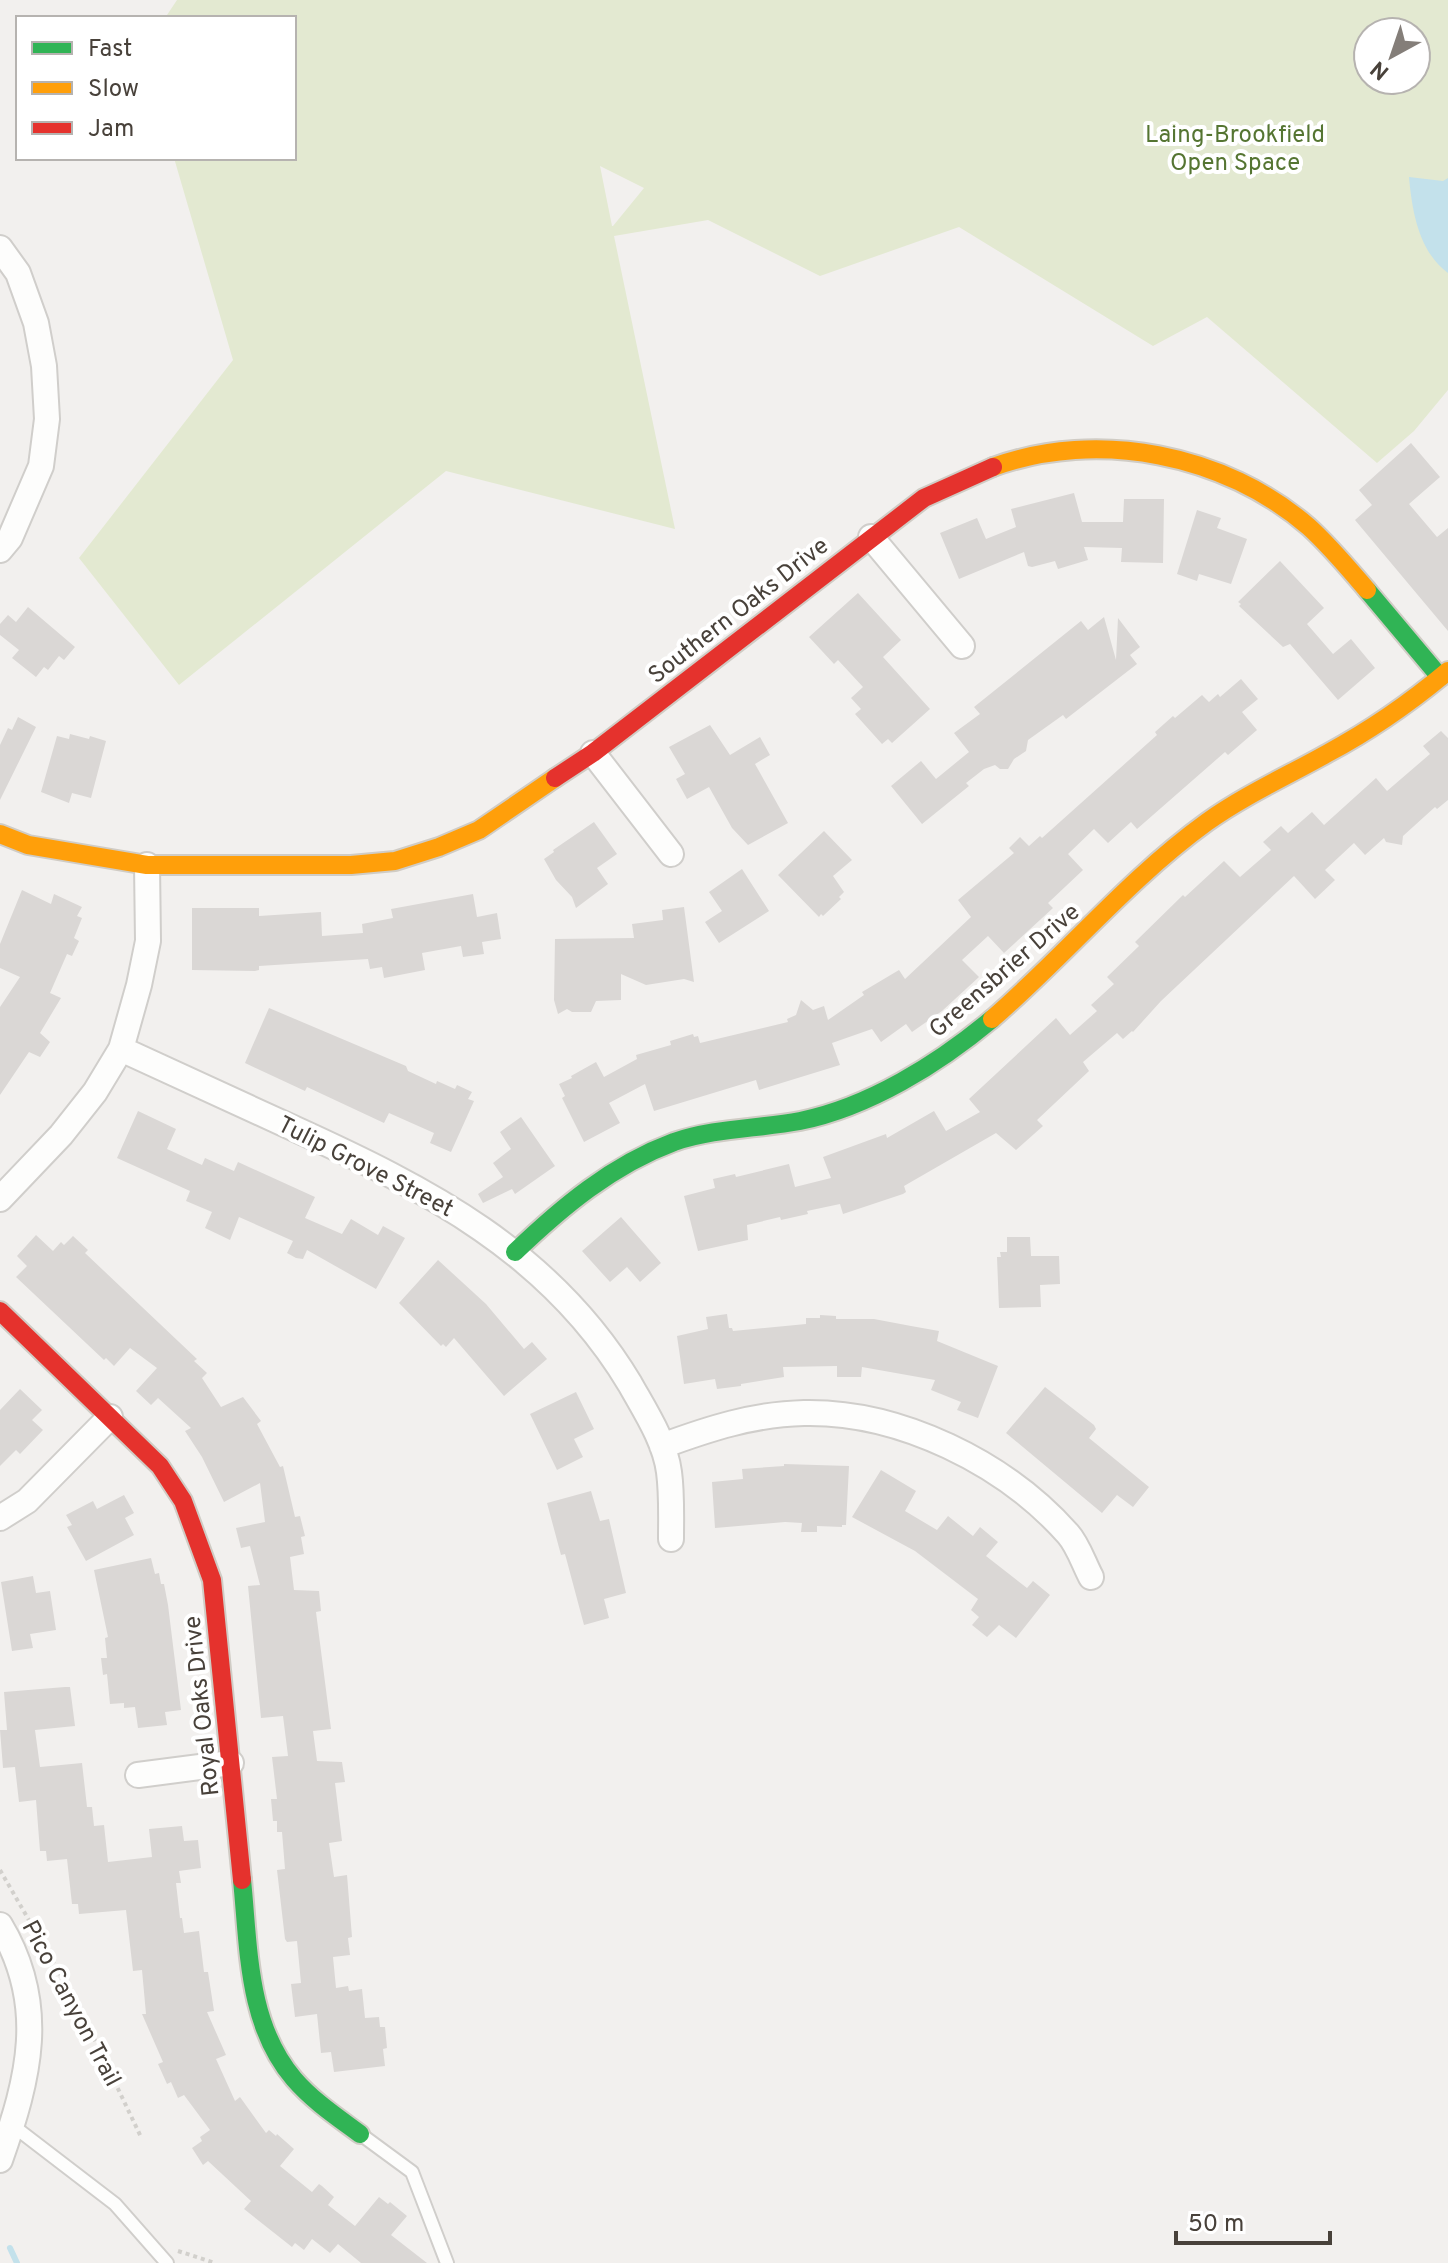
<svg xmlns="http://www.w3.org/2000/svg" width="1448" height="2263" font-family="Overpass,sans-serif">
	<rect width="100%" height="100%" fill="#f2f0ee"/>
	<!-- green -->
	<path fill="#e3e9d1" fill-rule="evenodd" d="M177 0H1448V390L1414 431 1377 463 1207 317 1153 346 959 227 820 276 708 220 614 236 675 529 446 471 179 685 79 558 233 360 174 158H294V18H165ZM1368 32H1416V80H1368ZM600 166 644 188 613 226H612Z"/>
	<!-- water -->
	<path fill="#c3e1eb" d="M1409 177 1443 181 1448 178V273C1419 252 1412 211 1409 177Z"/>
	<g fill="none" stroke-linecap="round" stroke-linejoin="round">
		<!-- stream -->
		<path stroke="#c3e1eb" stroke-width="6" d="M10 2248 17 2263"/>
	</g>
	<!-- building -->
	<path fill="#dad7d5" d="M1411 443 1440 477 1409 504 1437 537 1448 528V631L1355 520 1372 505 1359 490Z
		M1074 493 1082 522H1123L1124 499H1164L1163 563 1121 562 1122 548 1084 547 1088 560 1058 569 1055 561 1032 567 1028 566 1024 552 959 579 940 533 977 518 986 539 1016 527 1011 509Z
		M1197 510 1221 518 1217 528 1247 539 1231 584 1199 574 1197 581 1177 574Z
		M1280 561 1324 608 1307 624 1333 654 1351 639 1375 668 1338 700 1290 644 1283 647 1239 606 1241 604 1238 602Z
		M858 593 901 640 883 657 930 709 892 743 888 739 882 744 855 714 861 709 851 698 863 687 838 660 834 664 809 637Z
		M28 607 75 647 64 660 59 656 48 670 44 667 36 677 12 658 19 650 0 635V624L8 615 16 622Z
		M1104 617 1116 660 1118 618 1140 647 1130 655 1137 664 1066 719 1063 715 1028 740 1026 751 1014 759 1008 769H1000L995 765 984 769 966 783 969 786 922 824 891 786 921 761 936 779 969 752 954 733 980 714 974 707 1081 621 1088 630Z
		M1241 679 1258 699 1242 712 1257 730 1228 755 1225 752 1137 829 1131 822 1108 843 1094 829 1068 854 1083 870 1048 903 1053 908 1004 953 988 936 962 960 979 977 942 1011 912 1032 906 1024 881 1042 872 1029 832 1043 840 1065 759 1090 756 1080 654 1111 645 1084 609 1103 620 1123 584 1142 562 1098 565 1096 559 1084 572 1078 571 1076 596 1062 604 1077 637 1059 636 1055 671 1045 670 1041 693 1034 694 1037 698 1036 700 1043 788 1022 787 1019 796 1015 801 1000 813 1010 824 1006 828 1020 864 995 862 992 899 970 905 979 971 917 958 900 1014 853 1009 848 1020 837 1029 846 1040 836 1042 838 1157 735 1155 732 1173 716 1175 718 1202 695 1209 702 1218 694 1220 697Z
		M18 717 36 727 0 800V745L8 728 12 730Z
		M710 725 730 755 760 737 770 755 755 764 788 823 748 845 732 828 709 787 687 799 676 779 685 774 669 747Z
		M1441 731 1448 738V800L1437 809 1435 807 1403 836 1402 845 1386 842 1384 838 1365 855 1354 843 1325 870 1335 880 1315 899 1294 876 1161 1001 1133 1032 1132 1031 1123 1039 1117 1033 1083 1062 1089 1071 1037 1120 1043 1126 1016 1150 996 1133 904 1186 906 1192 903 1194 843 1214 840 1204 807 1211 808 1214 781 1220 780 1217 747 1225 748 1240 698 1251 684 1196 715 1188 713 1179 735 1174 736 1177 789 1164 795 1187 831 1178 823 1157 886 1134 887 1138 934 1111 946 1131 980 1112 969 1099 1056 1018 1070 1035 1097 1011 1091 1005 1114 984 1107 977 1139 946 1135 942 1183 895 1185 897 1224 861 1240 877 1271 850 1263 842 1281 826 1288 833 1312 812 1324 825 1376 778 1387 791 1430 754 1423 746Z
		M70 734 89 739 90 736 106 741 91 798 72 793 69 803 41 792 57 736 69 739Z
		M594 822 617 854 597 868 608 884 576 908 572 897 556 880 544 859 554 852 553 850Z
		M824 831 852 860 833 876 844 892 839 897 841 899 823 916 821 914 819 917 778 875Z
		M742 869 769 911 719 943 705 922 722 911 709 892Z
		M22 890 51 904 54 894 82 907 77 916 82 918 74 938 79 941 72 956 67 954 50 993 61 998 40 1033 50 1042 40 1057 29 1052 0 1095V1007L20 977 0 968V944Z
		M473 894 477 917 497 913 501 939 482 942 484 954 463 957 461 946 422 953 425 970 384 978 382 967 370 969 368 959 259 966V970L255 971 192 970V908H259V916L321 912 322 936 363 933 362 924 393 918 391 909Z
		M684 907 694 982 684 979 646 985 621 974V1000L596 1001 591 1012H572L567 1009 558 1014 554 1000 555 939 634 938 632 924 663 920 662 910Z
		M269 1008 406 1066 408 1071 436 1084 437 1081 455 1089 457 1085 472 1092 468 1099 474 1101 451 1152 430 1143 434 1133 389 1113 384 1123 307 1087 305 1091 245 1063Z
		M138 1111 176 1129 167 1149 202 1165 205 1158 234 1171 238 1162 315 1197 305 1218 342 1234 351 1219 378 1235 383 1226 405 1238 376 1289 307 1250 303 1259 296 1258 287 1253 293 1241 239 1217 230 1240 205 1228 212 1212 186 1201 190 1191 117 1158Z
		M521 1117 555 1166 515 1194 512 1189 483 1203 478 1194 503 1177 493 1163 511 1149 500 1132Z
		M621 1217 661 1263 640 1282 627 1267 610 1282 582 1251Z
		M36 1235 53 1251 61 1242 64 1245 73 1236 88 1250 85 1253 197 1359 194 1361 207 1373 202 1378 221 1407 243 1397 261 1421 257 1424 280 1467 283 1466 295 1517 300 1516 305 1536 301 1537 304 1554 290 1557 294 1590 319 1591 321 1611 316 1612 331 1729 313 1731 317 1761 342 1762 345 1782 335 1783 342 1841 329 1843 334 1877 347 1875 352 1937 348 1938 350 1955 333 1957 336 1988 348 1986 349 1991 362 1989 365 2018 379 2017 380 2027H385L387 2048 383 2049 385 2066 334 2072 331 2052 321 2053 317 2014 295 2017 291 1984 301 1983 297 1941 287 1942 285 1939 277 1870 285 1869 282 1832H277V1821H273L271 1799H277L272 1757 288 1756 283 1716 261 1718 248 1586 260 1585 250 1546 241 1548 236 1528 265 1522 260 1483 224 1502 202 1457 185 1431 191 1428 158 1398 151 1405 136 1391 157 1368 130 1348 114 1366 106 1358 104 1360 16 1277 27 1266 17 1256Z
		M1007 1237H1030L1031 1256H1059L1060 1284 1040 1285 1041 1307 999 1308 997 1257H1001L1000 1252H1007Z
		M438 1260 486 1304 524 1349 532 1342 547 1359 504 1396 454 1338 446 1347 443 1344 441 1346 399 1303Z
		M727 1314 729 1328H732L733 1331 806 1324V1318H820V1315L836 1316V1319H874L911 1326 939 1331 937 1341 998 1366 978 1418 957 1410 961 1402 931 1390 935 1380 862 1367 861 1377H837V1366L783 1367 784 1377 741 1384V1386L717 1389 715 1379 684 1384 677 1336 708 1329 706 1317Z
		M1045 1387 1094 1425 1096 1429 1089 1438 1149 1487 1133 1507 1117 1495 1102 1513 1006 1433Z
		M20 1389 42 1410 32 1420 43 1430 20 1454 16 1450 0 1466V1410Z
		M576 1392 594 1429 574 1439 583 1457 557 1470 530 1414Z
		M784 1464 849 1466 846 1525H842V1527L817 1526V1532H801L802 1523 785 1522 715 1528 712 1482 743 1479 742 1469 784 1466Z
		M881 1470 916 1491 905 1511 937 1530 948 1516 973 1536 980 1527 998 1542 986 1556 1027 1588 1033 1581 1050 1595 1016 1638 999 1625 987 1637 972 1625 979 1617 971 1610 978 1599 915 1551 852 1517Z
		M591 1491 600 1521 609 1519 626 1593 604 1599 609 1618 584 1625 565 1554 561 1555 547 1503Z
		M124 1495 134 1513 125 1518 134 1535 86 1561 67 1527 72 1525 66 1515 93 1501 97 1509Z
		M151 1558 155 1574 159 1573 161 1584H164L168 1605 181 1710 165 1712 167 1725 138 1728 135 1707 124 1708V1703L110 1704 107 1674 103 1675 101 1658H107L105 1638 108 1637 94 1570Z
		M33 1576 36 1593 50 1591 56 1630 30 1634 33 1648 12 1651 1 1582Z
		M65 1687H70L75 1726 35 1730 40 1767 82 1763 87 1807H92L94 1826 104 1825 108 1862 152 1857 149 1829 182 1826 184 1841 198 1840 201 1868 179 1871 181 1883H176L180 1918H182L184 1933 199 1931 204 1972H208L214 2011 207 2012 226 2055 216 2059 235 2101 240 2097 266 2133 269 2130 276 2136 277 2134 294 2149 280 2166 312 2192 319 2184 322 2186 334 2197 328 2205 355 2226 379 2197 388 2204 390 2202 407 2216 391 2235 427 2263H361L338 2244 330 2253 312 2239 304 2250 295 2243 292 2247 244 2209 251 2201 208 2161 203 2165 192 2148 202 2141 200 2137 210 2130 184 2095 178 2098 171 2082 167 2084 158 2064 163 2062 142 2014H146L142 1970 133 1971 126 1910 79 1914 78 1904H72L67 1859 47 1861 46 1851H40L36 1800 19 1802 15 1767 3 1768 0 1730H7L4 1692Z"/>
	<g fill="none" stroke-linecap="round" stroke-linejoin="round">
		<!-- lane casing -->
		<g stroke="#d0cecb" stroke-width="16">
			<path id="lane" d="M12 2125 115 2204 167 2263
				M363 2136 412 2172 447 2263"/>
		</g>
		<!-- street casing -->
		<g stroke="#d0cecb" stroke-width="28">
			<path id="street" d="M0 248 18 273 36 323 44 366 47 419 41 466 10 538 0 550
				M871 537 962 646
				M593 753 671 854
				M121 1049C178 1075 235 1101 293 1128 427 1189 551 1252 630 1384 645 1411 665 1441 669 1472 672 1494 671 1517 671 1539
				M0 1199 61 1135 95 1092 121 1049 139 985 148 941 147 865
				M662 1446C708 1429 754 1414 804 1413 900 1411 1005 1463 1068 1534 1078 1545 1084 1564 1091 1577
				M0 1518 27 1501 110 1417
				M138 1775 231 1763
				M0 1925C48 2005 29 2078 0 2160"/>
		</g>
		<!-- fast casing -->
		<g stroke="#d0ccc5" stroke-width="22">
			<path id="fast" d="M1367 590 1440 677
				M515 1252C562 1207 612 1165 674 1142 715 1128 757 1129 800 1121 869 1107 938 1064 992 1019
				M242 1880C249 1948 247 2024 294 2079 313 2101 337 2117 360 2134"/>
		</g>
		<!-- slow casing -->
		<g stroke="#d0ccc5" stroke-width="22">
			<path id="slow" d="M993 467C1098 429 1225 454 1309 527 1330 546 1349 569 1367 590
				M0 834 28 845 147 865H351L395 861 439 847 479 830 555 778
				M992 1019C1065 956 1128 879 1207 822 1245 795 1287 776 1328 753 1371 730 1411 702 1448 671"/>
		</g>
		<!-- jam casing -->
		<g stroke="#d0ccc5" stroke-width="22">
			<path id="jam" d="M555 778 593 753 924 498 993 467
				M0 1311 160 1466 183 1501 212 1580 242 1880"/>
		</g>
		<!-- path -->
		<path stroke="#d2d0cc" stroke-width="4" stroke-dasharray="4 4" stroke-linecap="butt" d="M0 1870 79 2007 141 2137
			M178 2251 215 2263"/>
		<!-- lane -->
		<use href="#lane" stroke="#fdfdfc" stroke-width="12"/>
		<!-- street -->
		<use href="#street" stroke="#fdfdfc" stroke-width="24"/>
		<!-- fast -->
		<use href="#fast" stroke="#30b455" stroke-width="18"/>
		<!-- slow -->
		<use href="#slow" stroke="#ff9f0a" stroke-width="18"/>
		<!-- jam -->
		<use href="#jam" stroke="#e5322d" stroke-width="18"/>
	</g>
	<g text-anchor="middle" stroke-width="8" stroke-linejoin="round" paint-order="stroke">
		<!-- park labels -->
		<g font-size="24" fill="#557532" stroke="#fff">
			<text x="1235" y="142">Laing-Brookfield<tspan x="1235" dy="28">Open Space</tspan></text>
		</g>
		<!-- street labels -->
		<g font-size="24" fill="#48413a" stroke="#fff">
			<text transform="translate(738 610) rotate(-38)" y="8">Southern Oaks Drive</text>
			<text transform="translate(1004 970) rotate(-41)" y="8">Greensbrier Drive</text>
			<text transform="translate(366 1166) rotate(27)" y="8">Tulip Grove Street</text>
			<text transform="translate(201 1706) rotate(-96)" y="8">Royal Oaks Drive</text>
			<text transform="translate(72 2003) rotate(62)" y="8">Pico Canyon Trail</text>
		</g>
	</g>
	<!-- legend -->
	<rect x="16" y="16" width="280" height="144" fill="#ffffff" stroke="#b6b3b0" stroke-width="2"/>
	<rect x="32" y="42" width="40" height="12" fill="#30b455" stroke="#b6b3b0" stroke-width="2"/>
	<text x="88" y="56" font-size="24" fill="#48413a">Fast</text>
	<rect x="32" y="82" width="40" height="12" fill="#ff9f0a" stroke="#b6b3b0" stroke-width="2"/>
	<text x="88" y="96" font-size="24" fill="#48413a">Slow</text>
	<rect x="32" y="122" width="40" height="12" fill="#e5322d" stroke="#b6b3b0" stroke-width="2"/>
	<text x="88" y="136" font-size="24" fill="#48413a">Jam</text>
	<!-- north arrow -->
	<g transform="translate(1392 56) rotate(220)"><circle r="38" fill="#ffffff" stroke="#b6b3b0" stroke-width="2"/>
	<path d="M0-6L14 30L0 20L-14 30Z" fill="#847e79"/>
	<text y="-12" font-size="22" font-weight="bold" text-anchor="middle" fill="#48413a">N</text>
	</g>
	<!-- scale -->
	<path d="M1176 2231v12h154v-12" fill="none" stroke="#48413a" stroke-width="4"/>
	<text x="1188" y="2231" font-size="24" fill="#48413a" stroke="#ffffff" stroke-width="6" paint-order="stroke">50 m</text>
</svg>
